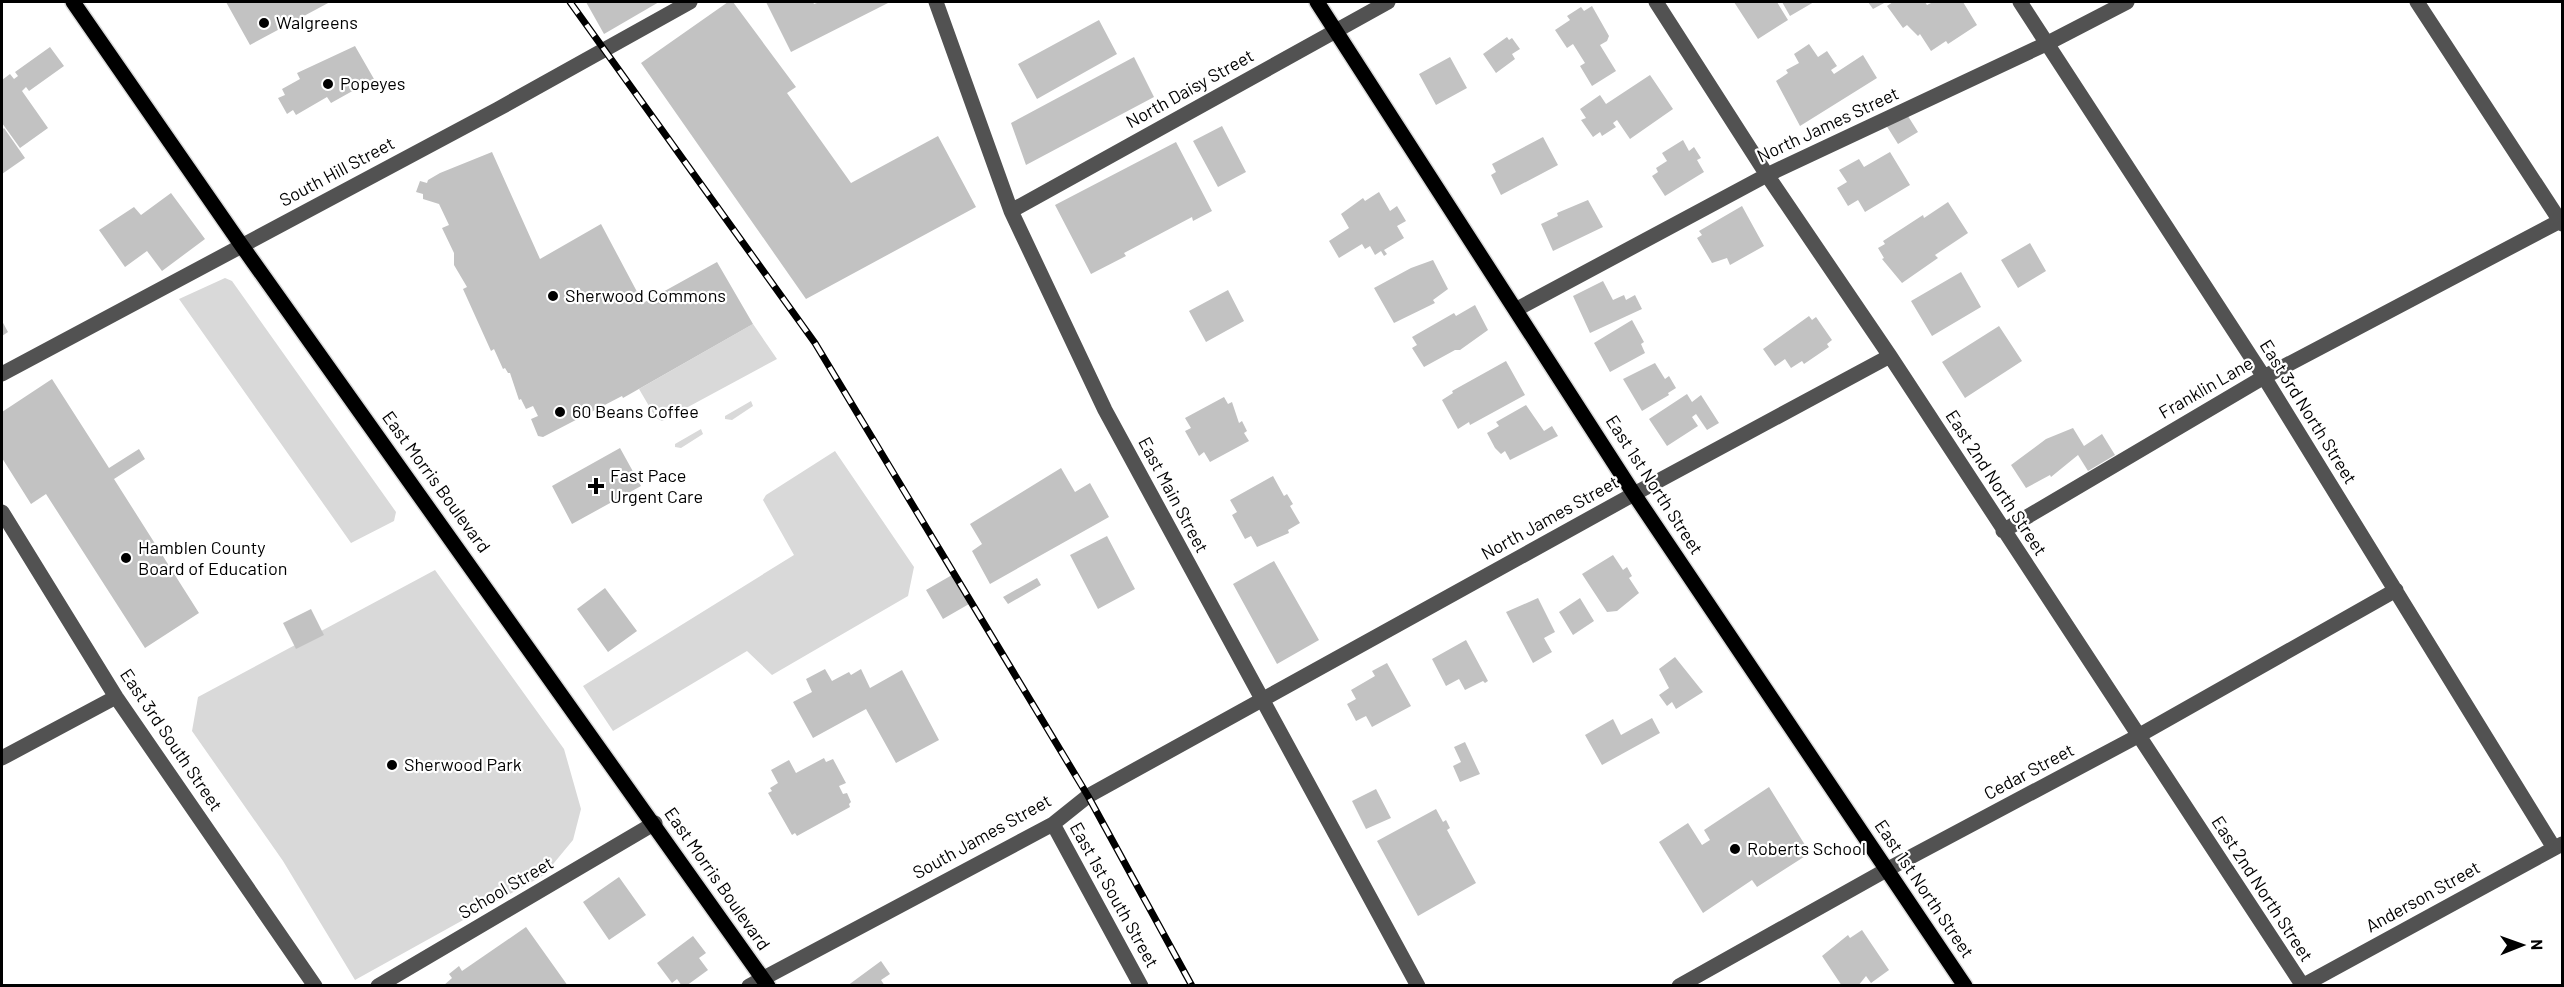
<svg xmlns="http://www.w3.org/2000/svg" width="2564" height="987" font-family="Barlow,sans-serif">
	<rect width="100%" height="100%" fill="#fff"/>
	<!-- green -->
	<path fill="#d9d9d9" d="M225 278 232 281 396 512 394 521 351 543 179 299Z
		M753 324 777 359 662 421 656 418 639 389Z
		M751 401 753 406 732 420 725 419V416Z
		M701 429 703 434 681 448 675 447V444Z
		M835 451 914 567 908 596 772 675 747 651 613 731 583 686 794 555 763 500 766 495Z
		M435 570 564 749 581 809 573 840 544 875 355 980 283 861 192 731 198 697Z"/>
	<!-- building -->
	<path fill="#c2c2c2" d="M226 2H330L250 45Z
		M586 2H659L604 34Z
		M728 2H733L796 87 787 93 851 183 938 136 976 207 806 299 641 63Z
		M766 2H813L814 4 820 2H890L791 52Z
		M1734 2H1777L1788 20 1758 39Z
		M1782 2H1814L1790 16Z
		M1868 2H1886L1873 9Z
		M1893 2H1925L1927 5 1933 2H1963L1977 25 1948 44 1946 41 1931 51 1920 34 1918 36 1907 25 1903 28 1887 6Z
		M1592 6 1609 36 1607 41 1600 45 1616 71 1592 86 1580 66 1585 63 1573 44 1567 48 1555 30 1570 20 1567 16 1581 7 1584 11Z
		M1099 20 1117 54 1037 99 1018 64Z
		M1507 37 1509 40 1512 38 1520 49 1512 54 1515 59 1496 73 1483 54Z
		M1809 44 1818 57 1827 51 1837 66 1831 70 1834 74 1863 55 1877 78 1800 126 1776 81 1788 73 1786 70 1799 63 1794 54Z
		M355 46 374 79 331 103 327 97 296 115 293 110 287 114 278 98 285 95 282 89 300 79 297 73Z
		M50 47 64 66 29 91 26 87 22 91 48 128 20 148 2 123V80L10 74 14 79 18 76 15 72Z
		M1134 57 1154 97 1026 165 1011 123Z
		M1450 57 1467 88 1436 105 1419 74Z
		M1650 75 1673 109 1630 139 1617 120 1613 123 1616 127 1602 136 1600 132 1593 137 1581 120 1586 118 1580 109 1600 95 1606 104Z
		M1906 113 1918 132 1898 144 1886 125Z
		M1222 126 1246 172 1218 187 1193 141Z
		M4 128 25 158 2 174V130Z
		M1543 137 1558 165 1501 195 1491 175 1496 172 1492 164Z
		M1683 140 1689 151 1694 147 1701 158 1697 160 1704 172 1665 196 1652 176 1658 172 1656 168 1667 161 1662 153Z
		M1176 142 1212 211 1193 221 1192 217 1124 253 1126 256 1091 274 1055 205Z
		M492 152 540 259 601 224 643 303 717 262 753 324 623 398 622 396 543 437 538 436 531 419 538 416 533 406 526 409 521 399 519 400 510 373H508L505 368 503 369 494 349 491 351 463 289 467 287 454 265V253L442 228 449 225 439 204 423 199V194L416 192 420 181 427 183 428 180 440 173Z
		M1890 152 1910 185 1865 212 1858 200 1848 206 1837 188 1847 182 1839 170 1859 159 1864 167Z
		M1379 192 1390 211 1397 206 1406 221 1397 226 1404 238 1384 250 1387 254 1384 256 1381 251 1375 255 1370 246 1365 249 1362 244 1339 258 1329 241 1349 228 1341 214 1363 198 1365 201Z
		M171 193 205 239 162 271 147 251 125 267 99 230 134 207 141 215Z
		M1588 200 1603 227 1553 251 1541 224 1558 216 1557 213Z
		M1948 202 1968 233 1935 255 1938 258 1902 283 1882 259 1884 258 1878 248 1885 244 1883 241 1923 215 1924 218Z
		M1742 206 1764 246 1730 265 1727 258 1712 263 1697 238 1702 235 1699 231Z
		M2030 243 2046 271 2018 288 2001 260Z
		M1433 260 1448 289 1433 300 1435 303 1394 323 1374 288 1411 268Z
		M1961 272 1981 307 1932 336 1911 301Z
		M1603 281 1613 300 1624 295 1626 300 1635 295 1642 309 1590 333 1573 296Z
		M1228 290 1244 321 1206 342 1189 311Z
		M1475 305 1488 330 1460 350H1455L1424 367 1412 348 1417 345 1412 337 1454 313 1456 316Z
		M1809 316 1812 320 1816 317 1832 340 1827 344 1829 347 1804 364 1802 361 1791 368 1785 359 1775 366 1763 349Z
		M1632 320 1644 342 1641 344 1645 353 1610 372 1594 343Z
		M2 321 8 332 2 336Z
		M1999 326 2022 361 1965 398 1942 362Z
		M1506 361 1525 395 1470 425 1469 422 1458 429 1442 400 1453 393 1452 391Z
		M1655 363 1665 379 1669 376 1676 388 1668 393 1669 395 1642 411 1623 379Z
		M52 379 109 468 139 449 145 459 114 479 199 613 145 648 46 494 31 504 2 458V412Z
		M1687 394 1692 402 1701 395 1719 423 1707 430 1696 414 1692 417 1698 426 1667 446 1649 419Z
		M1224 397 1228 404 1232 402 1239 423 1242 421 1247 431 1244 433 1249 441 1210 462 1204 452 1199 456 1185 431 1191 428 1185 418Z
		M1526 405 1544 431 1552 426 1558 436 1510 460 1505 451 1501 454 1495 448 1487 433 1499 426 1496 422Z
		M2073 428 2084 446 2102 434 2115 455 2088 471 2078 455 2051 477 2050 475 2026 488 2011 465 2046 439Z
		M620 448 641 486 572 524 552 486Z
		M1061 468 1075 492 1090 483 1109 517 990 584 972 551 982 544 970 524Z
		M1273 476 1284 496 1287 494 1293 504 1290 506 1300 523 1288 530 1289 533 1257 547 1251 536 1245 539 1232 515 1237 512 1230 500Z
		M1107 536 1135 589 1098 609 1070 555Z
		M1613 555 1623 570 1627 567 1632 576 1629 578 1639 593 1617 611 1607 612 1582 574Z
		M1274 561 1319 640 1277 664 1233 584Z
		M952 575 969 604 943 619 926 590Z
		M1037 578 1041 585 1008 604 1003 597Z
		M605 588 637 631 608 652 577 609Z
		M1538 598 1555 632 1544 638 1552 652 1533 663 1506 612Z
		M1580 598 1594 621 1573 635 1559 612Z
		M311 609 324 635 296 649 283 623Z
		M1466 640 1488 681 1485 683 1483 681 1465 690 1459 679 1446 686 1432 659Z
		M1675 657 1703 692 1676 709 1672 702 1667 706 1659 695 1669 688 1659 669Z
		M1387 663 1411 706 1372 727 1366 716 1356 721 1347 704 1356 699 1351 690 1375 676 1372 671Z
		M825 669 832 681 849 672 851 675 861 669 870 688 902 670 939 740 896 763 866 709 813 738 793 702 812 692 806 679Z
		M1652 718 1660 733 1602 765 1585 735 1613 719 1621 735Z
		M1465 742 1480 774 1460 782 1453 766 1461 762 1454 747Z
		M824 758 826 762 833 759 846 783 839 786 843 794 847 793 851 802 849 804 850 807 797 836 795 833 792 835 768 793 772 791 770 788 778 783 771 770 789 760 796 773Z
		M1769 787 1810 853 1757 887 1752 880 1703 913 1659 842 1688 823 1702 845 1710 840 1704 830Z
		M1376 789 1391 818 1366 829 1352 801Z
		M1436 809 1443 822 1446 820 1450 828 1447 830 1476 883 1418 916 1377 841Z
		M619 877 646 915 609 940 583 902Z
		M526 927 568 986H443L452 978 449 974 459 966 462 971Z
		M1862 930 1889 970 1871 983 1866 976 1858 986H1842L1822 956 1848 935 1850 938Z
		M693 936 706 953 699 958 708 970 686 986H682L677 979 672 983 657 963Z
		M881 961 890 974 881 980 885 986H847Z"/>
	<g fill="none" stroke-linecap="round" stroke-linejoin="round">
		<!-- major casing -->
		<g stroke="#dbdbdb" stroke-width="18">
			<path id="major" d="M73 2 242 246 768 986
				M1317 2 1634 494 1965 986"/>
		</g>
		<!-- minor -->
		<path stroke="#525252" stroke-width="15" d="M936 2 1011 211 1105 410 1418 986
			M1656 2 1767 175 1890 356 2303 986
			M2020 2 2264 377 2554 848
			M2417 2 2562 224
			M1011 211 1388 2
			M1517 309 1767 175 2046 44 2127 2
			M2 374 498 109 690 2
			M2 512 116 697 315 986
			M2003 531 2264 377 2560 221
			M2 758 116 697
			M1053 824 1141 986
			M378 986 655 823
			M749 986 1053 824 1088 796 1634 494 1890 356
			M1679 986 1888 869 2138 736 2396 590
			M2302 986 2562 844"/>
		<!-- major -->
		<use href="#major" stroke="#000" stroke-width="15"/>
		<!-- rail casing -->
		<g stroke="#000" stroke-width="7">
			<path id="rail" d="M570 2 815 343 1088 796 1192 986"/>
		</g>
		<!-- rail -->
		<use href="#rail" stroke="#fff" stroke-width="4.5" stroke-dasharray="14" stroke-linecap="butt"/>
	</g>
	<!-- markers -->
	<g fill="#000" stroke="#fff" stroke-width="2">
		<circle cx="264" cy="23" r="6"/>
		<circle cx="328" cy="84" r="6"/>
		<circle cx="553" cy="296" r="6"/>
		<circle cx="560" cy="412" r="6"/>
		<path d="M593 477h6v6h6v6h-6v6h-6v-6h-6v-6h6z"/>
		<circle cx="126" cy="558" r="6"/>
		<circle cx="392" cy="765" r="6"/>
		<circle cx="1735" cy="849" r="6"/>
	</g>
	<g text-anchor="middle" stroke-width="4.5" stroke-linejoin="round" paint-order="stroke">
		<!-- poi labels -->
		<g font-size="18" fill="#000" stroke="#fff" text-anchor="start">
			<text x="276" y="29">Walgreens</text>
			<text x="340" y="90">Popeyes</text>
			<text x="565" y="302">Sherwood Commons</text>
			<text x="572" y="418">60 Beans Coffee</text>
			<text x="610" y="482">Fast Pace<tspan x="610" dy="21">Urgent Care</tspan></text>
			<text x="138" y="554">Hamblen County<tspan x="138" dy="21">Board of Education</tspan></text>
			<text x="404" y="771">Sherwood Park</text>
			<text x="1747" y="855">Roberts School</text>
		</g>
		<!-- street labels -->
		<g font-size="18" fill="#000" stroke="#fff">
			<text transform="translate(1190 89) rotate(-29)" y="6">North Daisy Street</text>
			<text transform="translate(1828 125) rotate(-25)" y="6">North James Street</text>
			<text transform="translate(337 172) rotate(-28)" y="6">South Hill Street</text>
			<text transform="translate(2206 388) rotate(-30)" y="6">Franklin Lane</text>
			<text transform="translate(2308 412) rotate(58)" y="6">East 3rd North Street</text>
			<text transform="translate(436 482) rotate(54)" y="6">East Morris Boulevard</text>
			<text transform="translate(1996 483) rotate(57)" y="6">East 2nd North Street</text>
			<text transform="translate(1654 485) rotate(57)" y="6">East 1st North Street</text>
			<text transform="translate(1173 495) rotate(62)" y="6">East Main Street</text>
			<text transform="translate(1550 518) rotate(-29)" y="6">North James Street</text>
			<text transform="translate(171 740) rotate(56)" y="6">East 3rd South Street</text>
			<text transform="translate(2029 772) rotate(-28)" y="6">Cedar Street</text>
			<text transform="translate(982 837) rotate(-29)" y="6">South James Street</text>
			<text transform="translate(717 879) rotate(55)" y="6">East Morris Boulevard</text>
			<text transform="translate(506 888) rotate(-30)" y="6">School Street</text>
			<text transform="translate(1924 889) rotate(56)" y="6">East 1st North Street</text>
			<text transform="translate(2262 889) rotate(57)" y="6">East 2nd North Street</text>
			<text transform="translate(1114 895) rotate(61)" y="6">East 1st South Street</text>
			<text transform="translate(2423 897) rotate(-29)" y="6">Anderson Street</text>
		</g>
	</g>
	<!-- border -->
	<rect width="2564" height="987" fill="none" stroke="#000000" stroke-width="6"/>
	<!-- north arrow -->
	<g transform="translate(2522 945) rotate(89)" stroke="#ffffff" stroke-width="4.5" paint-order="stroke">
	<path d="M0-4.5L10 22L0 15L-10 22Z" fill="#000000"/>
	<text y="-9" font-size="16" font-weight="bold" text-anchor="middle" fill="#000000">N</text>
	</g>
</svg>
